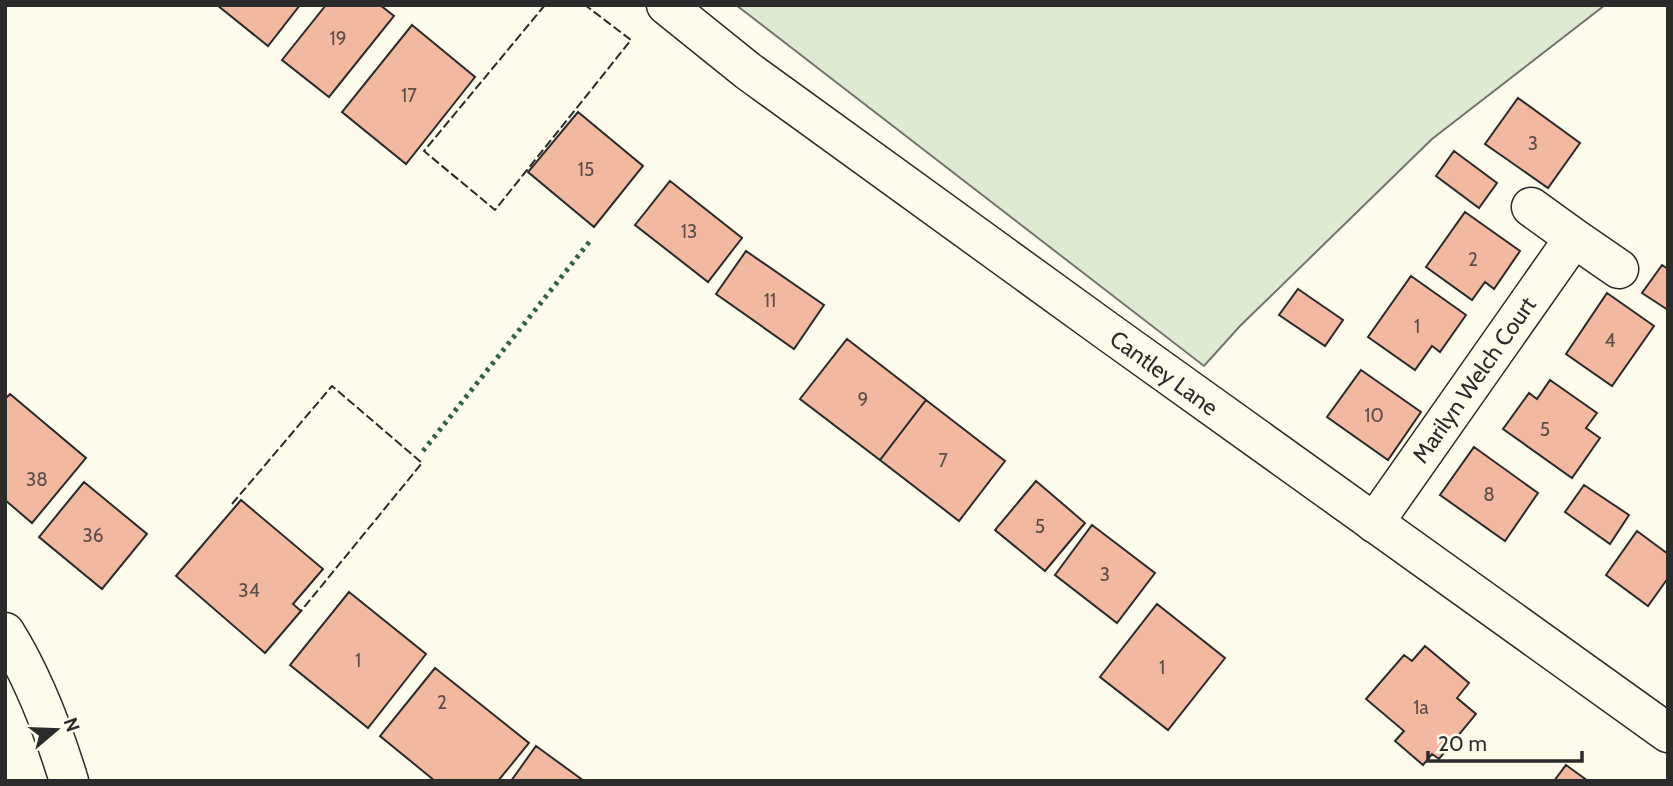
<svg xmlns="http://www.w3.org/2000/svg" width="1673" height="786" font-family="Cabin,sans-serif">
	<rect width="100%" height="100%" fill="#fdfbea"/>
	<!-- green -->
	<path fill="#deebd1" stroke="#74746e" stroke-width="2" d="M736 5H1605L1432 139 1240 326 1204 366Z"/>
	<!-- building -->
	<path fill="#f2b8a0" stroke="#2b2b2b" stroke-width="2" d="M217 5H300L268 46Z
		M326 5H380L394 16 329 97 282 60Z
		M412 25 475 77 406 164 342 112Z
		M1518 98 1580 143 1548 188 1485 144Z
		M578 112 643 166 594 227 528 172Z
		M1454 151 1497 183 1479 208 1436 176Z
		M670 181 742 238 708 282 635 225Z
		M1465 212 1520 251 1494 289 1485 282 1472 300 1426 267Z
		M746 251 824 305 794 349 716 294Z
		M1662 265 1668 269V310L1642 293Z
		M1411 276 1466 315 1440 352 1432 346 1415 370 1368 337Z
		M1298 289 1343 320 1325 346 1279 315Z
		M1607 293 1654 326 1612 386 1566 354Z
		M847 339 926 400 880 460 800 399Z
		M1361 370 1421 412 1388 460 1327 417Z
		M1550 380 1597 413 1586 428 1600 438 1572 478 1503 429 1529 393 1537 399Z
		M10 394 86 458 32 523 5 500V399Z
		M926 400 1005 461 959 521 880 460Z
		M1474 447 1538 493 1505 541 1440 495Z
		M1036 481 1085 523 1045 571 995 530Z
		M84 482 147 534 102 589 39 537Z
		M1584 485 1629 515 1610 544 1565 512Z
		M241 500 323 569 293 604 301 611 265 653 176 576Z
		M1092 525 1155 573 1117 623 1055 575Z
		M1637 531 1668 554V578L1648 606 1606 575Z
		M349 592 426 654 368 728 290 665Z
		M1157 604 1225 658 1168 730 1100 677Z
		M1425 646 1469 683 1457 698 1476 714 1439 759 1432 754 1423 765 1395 741 1404 731 1366 699 1404 655 1412 661Z
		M435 668 529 743 498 781H435L380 736Z
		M536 746 584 781H511Z
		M1566 765 1588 781H1554Z"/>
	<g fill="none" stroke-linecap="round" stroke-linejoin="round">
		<!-- street casing -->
		<g stroke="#2b2b2b" stroke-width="41">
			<path id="street" d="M1574 238 1619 269
				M1374 523 1574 238 1531 207
				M5 632C34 678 53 729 69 781"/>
		</g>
		<!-- secondary casing -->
		<g stroke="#2b2b2b" stroke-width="41">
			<path id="secondary" d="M666 5 748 71 1107 331 1668 733"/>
		</g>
		<!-- street -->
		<use href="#street" stroke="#fdfbea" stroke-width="38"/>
		<!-- secondary -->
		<use href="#secondary" stroke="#fdfbea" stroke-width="38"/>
		<!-- hedge -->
		<path stroke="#34623c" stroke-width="5" stroke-dasharray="3.5 5" stroke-linecap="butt" d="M423 451 590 241"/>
		<!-- fence -->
		<path stroke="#2b2b2b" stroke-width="2" stroke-dasharray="9 3.5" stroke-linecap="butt" d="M545 5 424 151 495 210 631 40 585 5
			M232 504 332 386 422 463 301 611"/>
	</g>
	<g text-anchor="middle" stroke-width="5" stroke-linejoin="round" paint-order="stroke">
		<!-- number labels -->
		<g font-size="19" fill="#5d4e48">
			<text x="338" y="45">19</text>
			<text x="409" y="102">17</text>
			<text x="1533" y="150">3</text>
			<text x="586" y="176">15</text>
			<text x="689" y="238">13</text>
			<text x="1473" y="266">2</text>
			<text x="770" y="307">11</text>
			<text x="1417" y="333">1</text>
			<text x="1610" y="347">4</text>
			<text x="863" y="406">9</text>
			<text x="1374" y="422">10</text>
			<text x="1545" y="436">5</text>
			<text x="943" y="467">7</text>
			<text x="37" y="486">38</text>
			<text x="1489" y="501">8</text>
			<text x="1040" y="533">5</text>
			<text x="93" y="542">36</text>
			<text x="1105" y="581">3</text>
			<text x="249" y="597">34</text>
			<text x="358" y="667">1</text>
			<text x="1162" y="674">1</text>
			<text x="442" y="709">2</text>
			<text x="1421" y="714">1a</text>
		</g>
		<!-- street labels -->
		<g font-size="23" fill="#2b2b2b" stroke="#fdfbea">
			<text transform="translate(1164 373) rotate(36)" y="8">Cantley Lane</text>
			<text transform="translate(1474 380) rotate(-55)" y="8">Marilyn Welch Court</text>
		</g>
	</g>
	<!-- border -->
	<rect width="1673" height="786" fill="none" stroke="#2b2b2b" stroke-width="14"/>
	<!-- north arrow -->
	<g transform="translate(56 730) rotate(71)" stroke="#fdfbea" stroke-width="5" paint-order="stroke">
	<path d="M0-5L12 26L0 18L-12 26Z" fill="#2b2b2b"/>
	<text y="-10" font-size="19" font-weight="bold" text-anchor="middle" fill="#2b2b2b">N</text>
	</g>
	<!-- scale -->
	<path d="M1428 751v10h154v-10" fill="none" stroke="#2b2b2b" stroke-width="3.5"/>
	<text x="1438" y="751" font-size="21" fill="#2b2b2b" stroke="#fdfbea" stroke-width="5" paint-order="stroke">20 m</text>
</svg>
